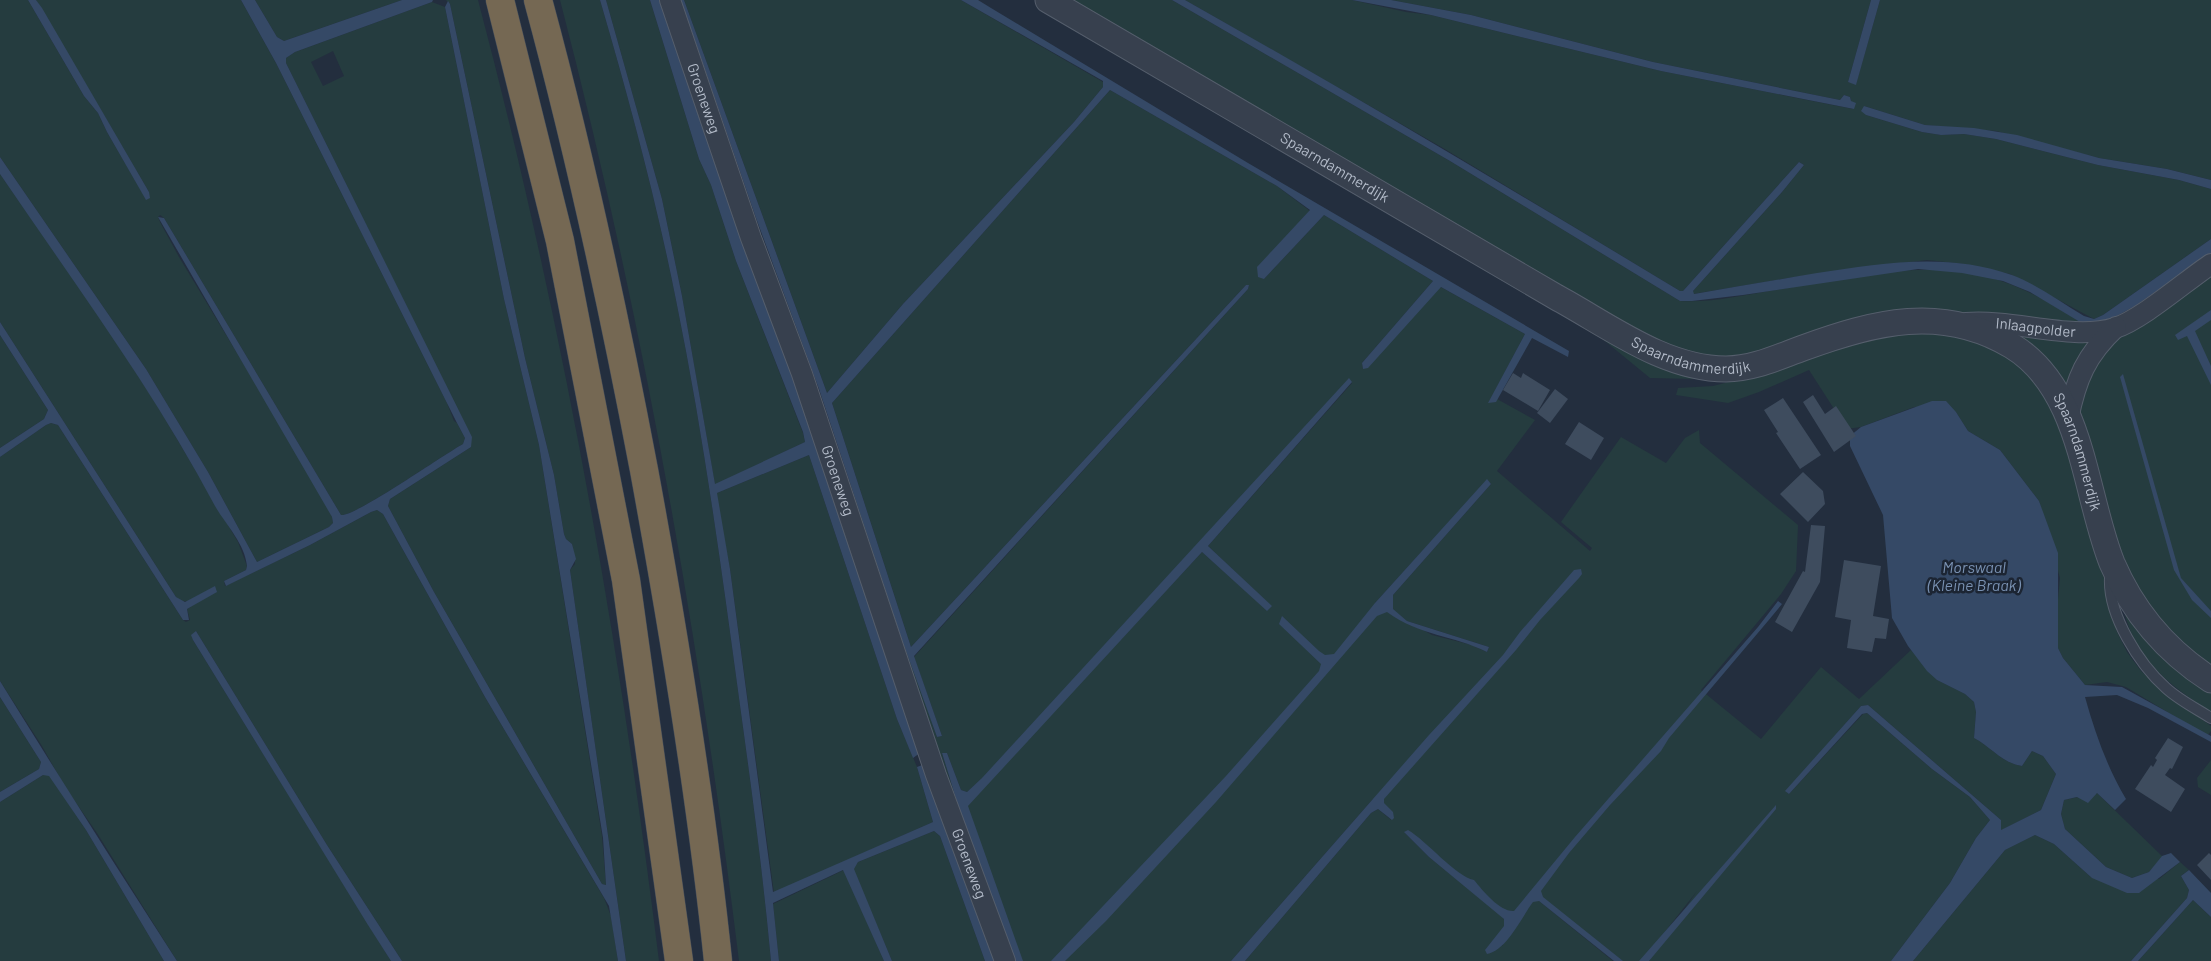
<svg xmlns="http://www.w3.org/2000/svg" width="2211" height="961" font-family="Barlow,sans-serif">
	<rect width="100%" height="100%" fill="#232e3e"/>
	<!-- green -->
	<path fill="#253c3f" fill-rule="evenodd" d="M0 0H28L84 96 98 113 107 132 146 199 149 192 36 0H241L276 63 447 403 454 421 457 423 465 438 463 444C443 455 355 517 341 515L164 218 160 215 158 217 160 222 179 257 316 484 332 517 333 523 329 527 257 562 208 472 146 369 0 157Z
		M255 0H402L284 41 277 37Z
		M446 0H478C562 316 619 637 659 961H626L570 570 575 564 572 544 566 539 564 534 554 475 525 358 450 4Z
		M560 0H600C629 99 656 199 676 300 703 432 721 565 739 698 751 785 763 873 771 961H739C699 635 643 318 560 0Z
		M606 0H650L699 159 711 185 736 261 803 433 805 442 715 485 682 296 662 199Z
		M684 0H961L1103 82V87L1074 122 903 304 827 393Z
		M1061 0H1172L1450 161 1680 301C1711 303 1744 295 1775 290 1849 278 1930 256 2004 282 2033 292 2059 308 2085 325L1991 316 1736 361 1676 352Z
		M1185 0H1352L1406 12 1431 15 1661 71 1853 109 1850 97 1844 95 1840 100 1653 62 1471 15 1391 0H1871L1848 82 1856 84 1880 0H2211V180L2167 169 2099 158 1996 131 1925 125 1864 106 1866 115 1922 132 1941 135 1964 134 1996 139 2098 165 2179 180 2211 189V239L2103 315 2094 319 2010 274 1963 264 1927 260 1801 276 1693 294V291L1782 192 1804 165 1799 162 1683 291H1680L1443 148Z
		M432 2 445 7 504 299 539 445 602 836 606 885 602 884 434 592 388 506 390 499 471 447 444 382 286 63V58L295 52ZM333 51 344 76 323 86 311 62Z
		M1110 90 1277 186 1310 211 1258 267 1264 279 1324 215 1433 281 1362 363 1363 369 1439 286 1525 334 1489 402H1495L1497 399 1535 420 1497 471 1590 551 1592 548 1561 522 1621 437 1666 463 1685 438 1699 430 1700 443 1798 525 1796 571 1781 594 1701 690 1761 739 1821 667 1859 699 1911 650 1937 680 1965 694 1974 702 1976 712 1974 738C1991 747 2002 763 2022 766L2032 751 2043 756 2056 774 2041 810 2000 831 2001 820 1868 705 1861 706 1786 791 1789 794 1863 714 1867 713 1932 769 1970 797 1990 820 1976 838 1950 883 1891 961H1649L1697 891 1642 961H1620L1532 891 1509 918 1404 832 1429 857 1502 916 1506 923 1502 946 1533 901H1539L1613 961H1245L1371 813 1378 809 1391 820 1373 799 1231 961H1012L975 863 865 535 850 481 937 737 942 736 914 657 1248 289 1249 285H1246L911 647 832 403ZM1349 379 1352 383 1208 546 1271 606 1267 610 1202 552 980 791 958 805 942 753H947L961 790 967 792 983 778ZM1487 480 1491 484 1393 595V610L1407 621 1489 647 1487 652 1472 645 1432 635 1375 603Z
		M0 174 112 335 158 407 238 542 247 566 246 570 224 581 225 586 310 545 371 512 377 510 383 514 485 697 604 898 611 916 618 961H402L327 845 196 631 193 640 391 961H177L97 833 65 787 42 746 0 681V457L46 425 51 423 58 425 183 620 186 622 190 620 187 609 198 602 180 601 176 597 0 322Z
		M2211 270V672L2182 651 2125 575 2077 412 2100 350Z
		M2006 327 2093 336 2069 397Z
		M1940 331 2002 349 2048 387 2102 548 2110 606 2117 632 2127 652 2141 671 2169 695 2211 726V731L2207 736 2126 687 2107 682 2085 685 2063 658 2058 648 2057 609 2060 578 2039 501 2000 450 1968 431 1956 412 1914 407 1861 427 1847 429 1809 370 1759 392 1728 403 1676 395 1678 388 1713 386 1760 374 1866 337Z
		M0 335 48 410 44 419 0 448Z
		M1600 337 1715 376 1697 379 1650 378Z
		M809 455 897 719 917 767 933 822 774 893 730 569 716 498 717 493Z
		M2124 611 2211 687V713C2170 684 2136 662 2124 611Z
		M0 697 41 762 39 769 0 792Z
		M2211 760V795L2198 787 2197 778Z
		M43 775H49L54 782 86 830 164 961H0V802Z
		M2097 793 2163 857 2149 872 2132 878 2106 867 2065 829 2061 814 2064 800Z
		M934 831 940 836 985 961H892L853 869 858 862Z
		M2035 835 2054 844 2092 878 2159 879 2180 862 2189 870 2181 876 2189 890 2187 898 2131 961H1913L2005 850Z
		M844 870 884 961H779L773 904Z
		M2193 900 2211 917V961H2138Z"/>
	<!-- water -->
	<path fill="#354966" d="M28 0H36L42 8 149 192 150 198 146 200 107 132 98 113 84 96Z
		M241 0H255L277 37 284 41 402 0H433L432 2 295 52 286 58V63L472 437 471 447 390 499 388 506 434 592 602 884 606 885 603 838 539 445 504 299 445 7 448 1 450 4 525 358 554 475 564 534 566 539 572 544 576 559 570 570 626 961H618L609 906 485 697 383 514 377 510 371 512 310 545 226 586 224 581 246 570 247 566C245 544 226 525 215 506 153 389 74 283 0 174V157L146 369 208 472 257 562 329 527 333 523 332 517 158 217 164 218 341 515C355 517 443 455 463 444L465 438 457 423 276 63Z
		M600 0H606L662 199 682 296 715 484 805 442 803 432 736 261 711 185 699 159 650 0H659L741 238 793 371 920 753 913 758 897 719 809 455 717 493 730 569 773 892 933 822 917 767 925 764 999 961H985L940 836 934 831 858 862 854 869 892 961H884L843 870 773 903 779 961H771C763 873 751 785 739 698 721 565 703 432 676 300 656 199 629 99 600 0Z
		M681 0H684L827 393 903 304 1074 122 1103 87V81L961 0H978L991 8 1248 163 1569 351 1568 357 1532 338 1496 402 1488 403 1525 334 1441 287 1368 368 1363 369 1362 363 1433 281 1324 215 1264 279 1258 277 1257 267 1310 210 1277 186 1110 90 832 403 911 647 1246 285H1249L1248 289 914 656 942 736 937 737 901 637 819 389 756 218Z
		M1172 0H1185C1352 94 1516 192 1680 291H1683L1799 162 1804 165 1782 192 1693 291 1694 294C1735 287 1776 280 1817 273 1881 263 1948 252 2012 275 2038 285 2060 302 2084 316L2094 319 2103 315 2211 239V253L2135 306 2102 324 2085 325 2030 292 2003 281 1962 273 1918 269 1743 295 1692 301H1680L1450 161Z
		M1352 0H1391L1471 15 1653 62 1840 100 1844 95 1850 97 1851 101 1856 103 1854 109 1661 71 1431 15Z
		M1871 0H1880L1856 85 1848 82Z
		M1864 106 1925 125 1974 128 2017 135 2099 158 2167 169 2211 180V189L2179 180 2098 165 1996 139 1964 134 1941 135 1922 132 1866 115 1861 111Z
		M2211 310V320L2195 331 2211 366V385L2187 336 2178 340 2175 335Z
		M0 322 176 597 185 602 215 586 217 592 187 609 189 620H183L58 425 51 423 46 425 0 457V448L44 419 48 410 0 335Z
		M2123 374 2181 578 2211 611V618L2192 600 2174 570 2120 377Z
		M1349 378 1352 382 1208 546 1272 606 1267 611 1202 552 968 806 1023 961H1015L958 805 942 753H947L961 790 967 792 982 778Z
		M1932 401H1946L1956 412 1968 431 2000 450 2039 501 2058 553V648L2063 658 2085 685 2122 687 2211 736V742L2148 708 2117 695 2085 697C2095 733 2107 767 2126 799L2115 810 2097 793 2088 803 2077 797 2064 800 2061 814 2065 829 2106 867 2132 878 2149 872 2162 856 2171 853 2180 862 2139 893H2127L2092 878 2054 844 2035 835 2005 850 1913 961H1891L1950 883 1976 838 1990 820 1970 797 1932 769 1867 713 1862 714 1789 794 1785 791 1861 706 1868 705 2001 820V830L2041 810 2056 774 2043 756 2032 751 2022 766C2002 763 1991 747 1974 738L1976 712 1974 702 1965 694 1937 680 1927 671 1908 646 1892 618 1883 515 1850 446V436L1861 427Z
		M1487 479 1491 484 1393 595V609L1407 621 1489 647 1487 652C1453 635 1420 636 1387 612L1377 616 1216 802 1106 921 1065 961H1051L1226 776 1319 671 1321 664 1279 624 1282 616 1319 651 1325 655 1334 654 1375 603Z
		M1581 569 1582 574 1579 578 1540 620 1516 650 1384 799V803L1393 812 1394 818 1392 820 1378 809 1371 813 1245 961H1231L1429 735 1503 655 1520 632 1574 570Z
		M1778 601 1782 604 1768 621 1669 738 1661 751 1610 805 1569 853 1541 891 1543 897 1623 961H1614L1539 901 1533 902C1521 918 1507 950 1487 954L1485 950 1504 926V919L1429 857 1404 832 1408 830C1427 841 1455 876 1474 880 1483 891 1500 912 1514 911L1575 837 1758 627Z
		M196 631 327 845 402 961H391L368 925 193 640 191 635Z
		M0 681C58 775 117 868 177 961H164L86 830 49 776 43 775 0 802V792L39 769 41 762 0 697Z
		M1776 805V809L1649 961H1639Z
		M2189 870 2211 893V917L2193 900 2138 961H2131L2187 898 2189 890 2181 876Z"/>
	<!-- building -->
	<path fill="#3e4c5e" d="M1513 373 1521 378 1523 373 1550 390 1538 411 1503 390Z
		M1555 389 1568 399 1550 423 1537 413Z
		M1813 395 1825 414 1836 406 1856 436 1834 452 1803 402Z
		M1783 398 1821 455 1800 469 1776 433 1778 432 1764 410Z
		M1579 422 1604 438 1591 460 1565 444Z
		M1803 472 1823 491 1825 504 1808 522 1780 494Z
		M1811 525 1825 526 1820 582 1792 632 1775 622 1803 571 1805 572Z
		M1844 560 1881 566 1873 616 1889 619 1886 639 1875 638 1872 652 1847 648 1851 620 1835 617Z
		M2168 738 2183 747 2172 769 2170 768 2165 775 2185 789 2171 812 2135 789 2151 765 2153 767 2157 760 2155 758Z
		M2209 853 2211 855V880L2197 865Z"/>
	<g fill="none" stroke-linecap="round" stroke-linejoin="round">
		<!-- service casing -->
		<g stroke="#555e6c" stroke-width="12">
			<path id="service" d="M2110 578C2108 615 2139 664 2166 688 2179 700 2197 709 2211 718"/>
		</g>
		<!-- minor casing -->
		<g stroke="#555e6c" stroke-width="22">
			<g id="minor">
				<path id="s1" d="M670 0 751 238 802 374 936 775 1005 961"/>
				<path id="s2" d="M1966 323C2014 319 2072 341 2115 328 2141 320 2187 280 2211 264"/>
				<path d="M2068 419C2076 379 2086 355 2116 327"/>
			</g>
		</g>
		<!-- tertiary casing -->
		<g stroke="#555e6c" stroke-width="27">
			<g id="tertiary">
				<path id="s3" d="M1048 0 1556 297C1608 325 1664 369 1726 369 1753 369 1778 357 1803 348 1874 322 1942 304 2012 346 2083 389 2084 493 2112 563 2133 612 2166 651 2211 680"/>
			</g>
		</g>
		<!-- motorway casing -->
		<g stroke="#424b59" stroke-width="29">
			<path id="motorway" d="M500 0 560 241 626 580 679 961
				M538 0C580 155 614 312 644 470 674 633 701 797 718 961"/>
		</g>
		<!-- service -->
		<use href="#service" stroke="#37404e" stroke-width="10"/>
		<!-- minor -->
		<use href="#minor" stroke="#37404e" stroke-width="20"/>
		<!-- tertiary -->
		<use href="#tertiary" stroke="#37404e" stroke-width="25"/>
		<!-- motorway -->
		<use href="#motorway" stroke="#756853" stroke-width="28"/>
	</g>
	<g text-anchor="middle" stroke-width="5" stroke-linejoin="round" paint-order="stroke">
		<!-- street labels -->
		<g font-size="15" fill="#b3bbc9" stroke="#1c2533">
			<text dy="5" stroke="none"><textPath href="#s1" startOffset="104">Groeneweg</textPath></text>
			<text dy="5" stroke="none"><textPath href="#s3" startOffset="332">Spaarndammerdijk</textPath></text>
			<text dy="5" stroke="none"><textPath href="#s2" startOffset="70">Inlaagpolder</textPath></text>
			<text dy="5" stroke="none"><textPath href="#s3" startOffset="738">Spaarndammerdijk</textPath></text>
			<text dy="5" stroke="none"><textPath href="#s3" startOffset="1201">Spaarndammerdijk</textPath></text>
			<text dy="5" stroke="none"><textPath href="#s1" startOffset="509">Groeneweg</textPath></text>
			<text dy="5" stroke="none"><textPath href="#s1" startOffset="914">Groeneweg</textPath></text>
		</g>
		<!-- water labels -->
		<g font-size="16" font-style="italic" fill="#7991b2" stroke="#1c2533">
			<text x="1974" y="573">Morswaal<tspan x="1974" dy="18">(Kleine Braak)</tspan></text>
		</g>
	</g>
</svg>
